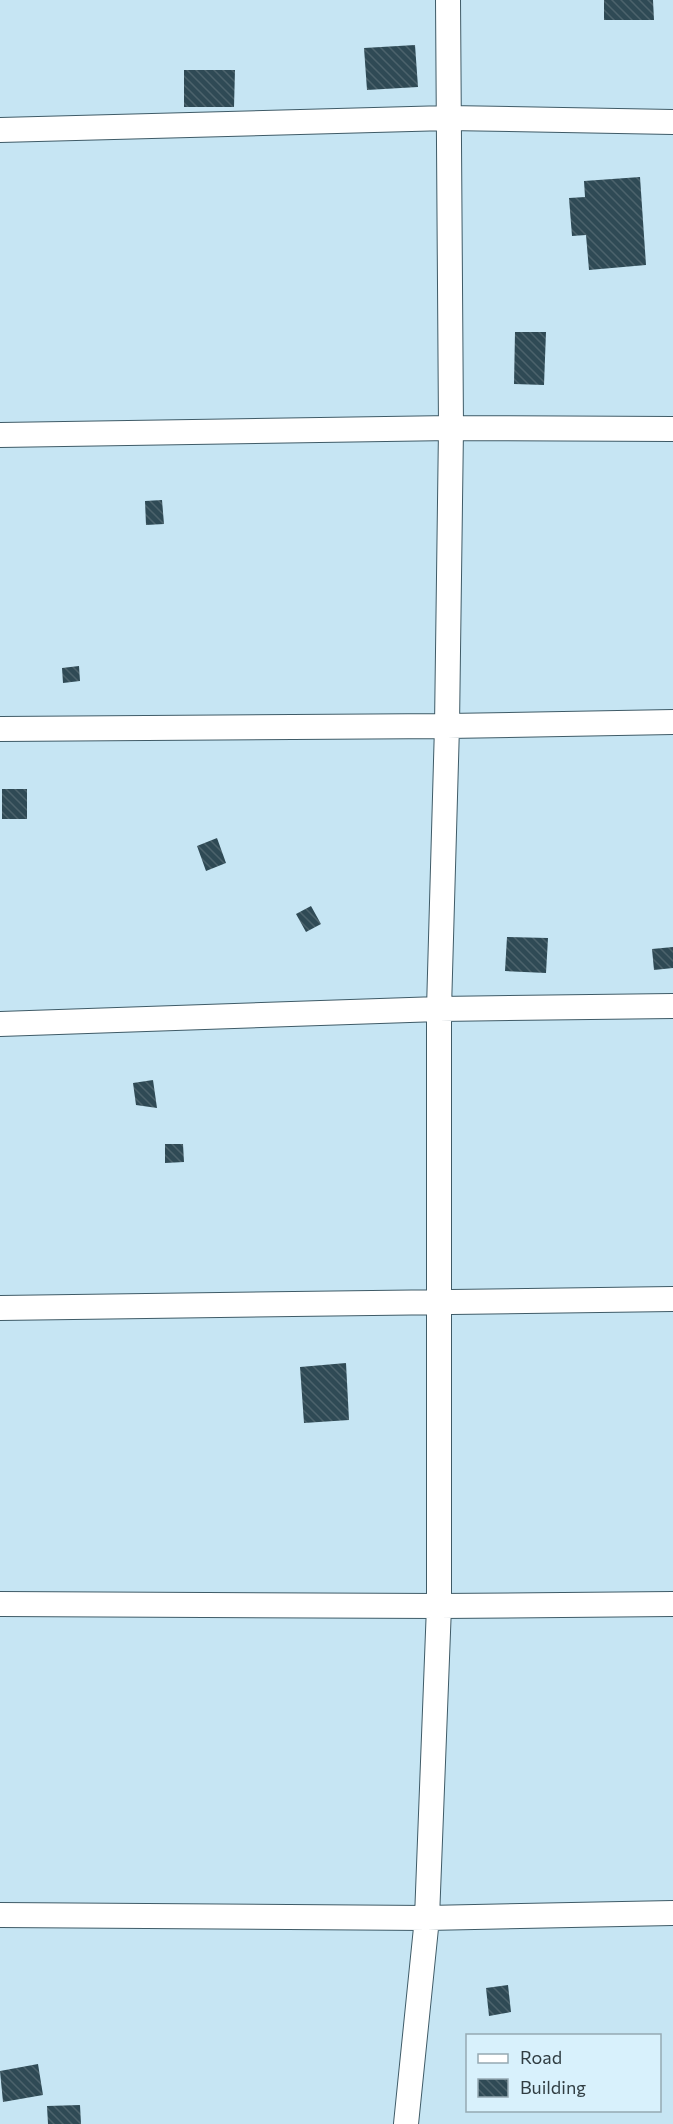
<svg xmlns="http://www.w3.org/2000/svg" width="673" height="2124" font-family="Commissioner,sans-serif">
	<defs>
		<pattern id="building-back-hatch" width="6" height="6" patternUnits="userSpaceOnUse" patternTransform="scale(1.5)"><rect width="6" height="6" fill="#2f4a55"/><path d="M-1 5l2 2M0 0l6 6M5-1l2 2" fill="none" stroke="#4c636c"/></pattern>
	</defs>
	<rect width="100%" height="100%" fill="#c6e5f3"/>
	<!-- building -->
	<path fill="url(#building-back-hatch)" d="M604 0H653L654 20H604Z
		M415 45 418 87 367 90 364 48Z
		M184 70H235L234 107H184Z
		M640 177 646 265 589 270 586 235 572 236 569 198 585 197 584 181Z
		M515 332H546L544 385 514 384Z
		M162 500 164 524 146 525 145 501Z
		M79 666 80 681 63 683 62 668Z
		M2 789H27V819H2Z
		M217 838 226 863 206 871 197 846Z
		M311 906 321 924 306 932 296 914Z
		M507 937 548 938 546 973 505 971Z
		M673 947V968L654 970 652 949Z
		M153 1080 157 1108 136 1105 133 1083Z
		M165 1144H183L184 1162 165 1163Z
		M346 1363 349 1420 304 1423 300 1367Z
		M508 1985 511 2012 489 2016 486 1988Z
		M38 2064 43 2095 3 2102 0 2071Z
		M80 2105 81 2124H48L47 2106Z"/>
	<g fill="none" stroke-linecap="round" stroke-linejoin="round">
		<!-- street casing -->
		<g stroke="#3f5b67" stroke-width="26">
			<path id="street" d="M0 130 448 118 673 122
				M0 435 451 428 673 429
				M0 729 447 726 673 722
				M0 1024 439 1009 673 1006
				M0 1308 673 1299
				M0 1604 439 1606 673 1604
				M0 1915 427 1918 673 1913
				M406 2124 427 1918 439 1606V1009L447 726 451 428 448 0"/>
		</g>
		<!-- street -->
		<use href="#street" stroke="#fff" stroke-width="24"/>
	</g>
	<!-- legend -->
	<rect x="466" y="2034" width="195" height="78" fill="#d8f1fc" stroke="#95a9b2" stroke-width="1.5"/>
	<rect x="478" y="2054" width="30" height="9" fill="#ffffff" stroke="#95a9b2" stroke-width="1.5"/>
	<text x="520" y="2064" font-size="18" fill="#303d42">Road</text>
	<rect x="478" y="2079" width="30" height="18" fill="url(#building-back-hatch)" stroke="#95a9b2" stroke-width="1.5"/>
	<text x="520" y="2094" font-size="18" fill="#303d42">Building</text>
</svg>
